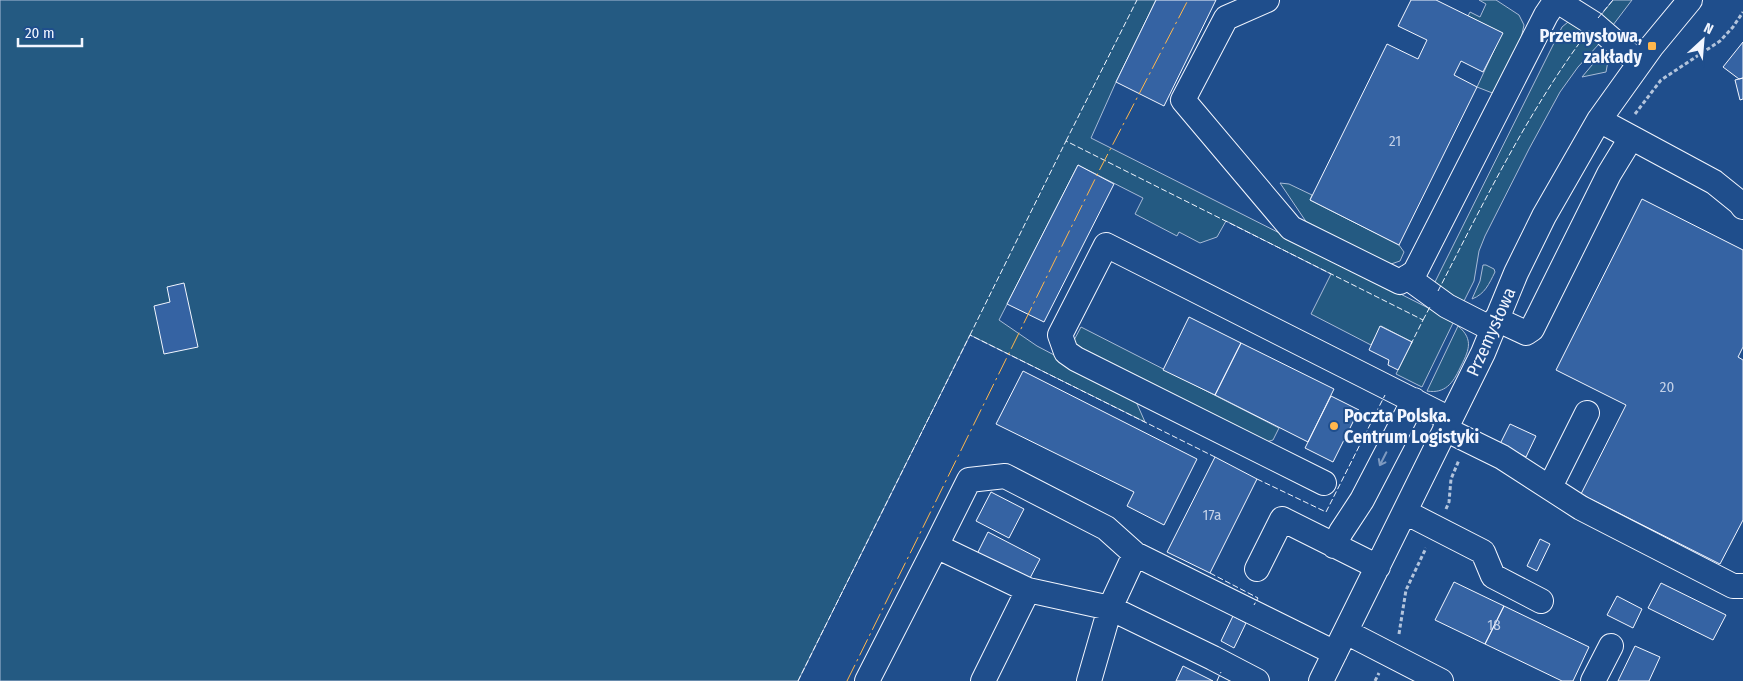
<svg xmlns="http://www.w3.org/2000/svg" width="1743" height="681" font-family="'Fira Sans Condensed',sans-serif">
	<rect width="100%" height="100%" fill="#1f4e8c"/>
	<!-- green -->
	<path fill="#245a82" stroke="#a8bbd7" d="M0 0H1156L1116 82 1091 138 1454 321 1422 387 1396 374 1412 342 1381 326 1371 345 1311 314 1331 274 1226 221 1217 237 1200 243 1179 232 1177 236 1135 214 1143 198 1078 165 999 320 1037 346 1134 397 1145 422 970 335 798 681H0Z
		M1479 0H1496L1519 15 1524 25 1520 43 1495 94 1477 87 1502 33 1468 16 1470 12 1480 17 1486 4Z
		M1613 0H1632L1613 25 1601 15Z
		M1568 22 1575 24 1599 44 1578 67 1560 92 1529 149 1485 236 1479 251 1474 281 1464 301H1462L1433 286 1562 27Z
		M1603 52 1608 61 1606 72 1582 77Z
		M1280 183 1289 184 1312 195 1310 200 1399 245 1404 252 1400 261 1391 264 1383 262 1309 226Z
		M1483 265H1486L1494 269 1495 272C1489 284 1485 294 1472 299L1480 281Z
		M1458 326C1475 340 1468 352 1460 368 1453 383 1445 394 1427 391Z
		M1081 327 1279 428 1273 440 1259 444 1080 353 1073 342Z"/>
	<!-- building -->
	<path fill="#3563a3" stroke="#f2f6ff" d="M1156 0H1216L1164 106 1116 82Z
		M1411 0H1436L1503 33 1483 72 1461 61 1454 75 1477 87 1399 245 1310 200 1387 44 1418 59 1427 40 1398 26Z
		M1743 42V78L1739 79 1723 67Z
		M1743 78V99L1740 100 1735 80Z
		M1078 165 1114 184 1044 322 1007 304Z
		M1642 199 1743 250V347L1738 357 1743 360V520L1720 564 1581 494 1626 405 1556 370Z
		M184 283 198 347 164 354 154 306 170 302 167 287Z
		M1189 317 1241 343 1215 395 1163 370Z
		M1380 326 1412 342 1398 370 1388 365 1389 360 1369 350Z
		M1241 343 1334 389 1308 442 1215 395Z
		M1023 371 1197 459 1164 525 1127 506 1134 492 996 424Z
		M1331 396 1359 410 1333 462 1305 448Z
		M1510 424 1536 436 1526 457 1500 444Z
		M1215 457 1257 479 1210 573 1167 552Z
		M991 492 1024 509 1009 538 976 521Z
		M988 532 1040 559 1029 580 977 554Z
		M1540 539 1550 544 1537 571 1527 566Z
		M1454 582 1504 606 1485 644 1435 620Z
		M1661 583 1726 615 1713 640 1648 608Z
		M1617 596 1642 609 1633 628 1607 615Z
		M1504 606 1589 647 1573 681H1562L1485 644Z
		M1233 616 1246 623 1234 648 1221 641Z
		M1635 646 1660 657 1649 681H1618Z
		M1183 666 1213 681H1176Z"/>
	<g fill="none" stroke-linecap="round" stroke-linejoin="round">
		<!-- minor casing -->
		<g stroke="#f2f6ff" stroke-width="26">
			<path id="minor" d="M1267 0 1226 18 1183 100 1291 228 1400 282 1415 272 1546 15 1556 0
				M1556 0 1594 24 1639 63
				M1599 120 1714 182 1740 203 1743 207
				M1407 277 1447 306 1492 329
				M1496 319 1526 333 1532 329 1609 174 1631 138
				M1445 429 1502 457 1581 508 1733 586H1743
				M1324 483 1076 359 1066 352 1060 335 1106 245 1450 419
				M1550 487 1587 413
				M1405 512 1483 552 1493 576 1541 601
				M936 546 969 480 1005 476 1106 528 1135 554
				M1334 546 1341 532 1362 500 1414 400
				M1257 569 1282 519 1378 567
				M1346 632 1441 681
				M867 681 936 546 1028 590
				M983 681 1028 590 1110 608 1213 658 1257 681
				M1089 681 1110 608 1135 554 1335 653
				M1321 681 1483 353 1516 273 1544 216 1599 120 1652 46 1690 0
				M1593 681 1611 646"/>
		</g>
		<!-- path -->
		<path stroke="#b3c4dc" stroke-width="3" stroke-dasharray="4 2.5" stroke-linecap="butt" d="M1635 114 1661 80 1720 41 1733 27 1743 12
			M1446 509 1449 502 1451 479 1459 460
			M1399 634 1406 590 1426 548
			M1375 681 1379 673"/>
		<!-- minor -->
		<use href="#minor" stroke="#1f4e8c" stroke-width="24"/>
		<!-- fence -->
		<path stroke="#f2f6ff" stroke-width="1" stroke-dasharray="6 2.5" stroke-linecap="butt" d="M1598 18 1613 0
			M1066 141 1137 0
			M1438 291C1484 202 1528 111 1589 30
			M1423 320 1431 305
			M970 335 1066 141 1423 320 1411 344
			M1257 479 1326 512 1385 395
			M1210 573 1258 598 1254 605
			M798 681 970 335 1215 457
			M1217 681 1221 672"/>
		<!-- power -->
		<path stroke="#ffb74d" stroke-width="1" stroke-dasharray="18 4 2.5 4" stroke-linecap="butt" d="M847 681 1100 169 1188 0"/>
	</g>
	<!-- one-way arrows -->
	<defs><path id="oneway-shaft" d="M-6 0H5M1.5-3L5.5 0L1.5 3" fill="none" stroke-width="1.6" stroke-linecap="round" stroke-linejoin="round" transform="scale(1.25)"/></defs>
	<use stroke="#7e9ac0" href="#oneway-shaft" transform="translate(1383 459) rotate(117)"/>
	<!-- markers -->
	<g fill="#ffb74d" stroke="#1f4e8c" stroke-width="2">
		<rect x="1647" y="41" width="10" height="10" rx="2.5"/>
		<circle cx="1334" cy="426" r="5"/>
	</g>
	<g text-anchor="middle" stroke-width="4" stroke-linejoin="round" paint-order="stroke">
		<!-- number labels -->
		<g font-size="15" fill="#c3d1e8">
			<text x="1395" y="146">21</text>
			<text x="1667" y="392">20</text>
			<text x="1212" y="520">17a</text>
			<text x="1494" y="630">18</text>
		</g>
		<!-- poi labels -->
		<g font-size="18" font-weight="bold" fill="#f2f6ff" stroke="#1f4e8c" text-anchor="end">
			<text x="1642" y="42">Przemysłowa,<tspan x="1642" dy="21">zakłady</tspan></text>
			<text x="1344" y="422" text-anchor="start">Poczta Polska.<tspan x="1344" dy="21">Centrum Logistyki</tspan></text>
		</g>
		<!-- street labels -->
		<g font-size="18" fill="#f2f6ff" stroke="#1f4e8c">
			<text transform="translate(1491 332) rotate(-66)" y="6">Przemysłowa</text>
		</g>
	</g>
	<!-- north arrow -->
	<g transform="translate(1703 40) rotate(26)" stroke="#1f4e8c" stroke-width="4" paint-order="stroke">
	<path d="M0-4L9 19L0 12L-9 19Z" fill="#f2f6ff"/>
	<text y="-8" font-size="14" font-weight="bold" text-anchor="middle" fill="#f2f6ff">N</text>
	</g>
	<!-- scale -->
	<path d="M18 38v8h64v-8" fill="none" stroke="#f2f6ff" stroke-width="2.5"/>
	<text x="25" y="38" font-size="15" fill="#f2f6ff" stroke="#1f4e8c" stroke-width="4" paint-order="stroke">20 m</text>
</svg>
